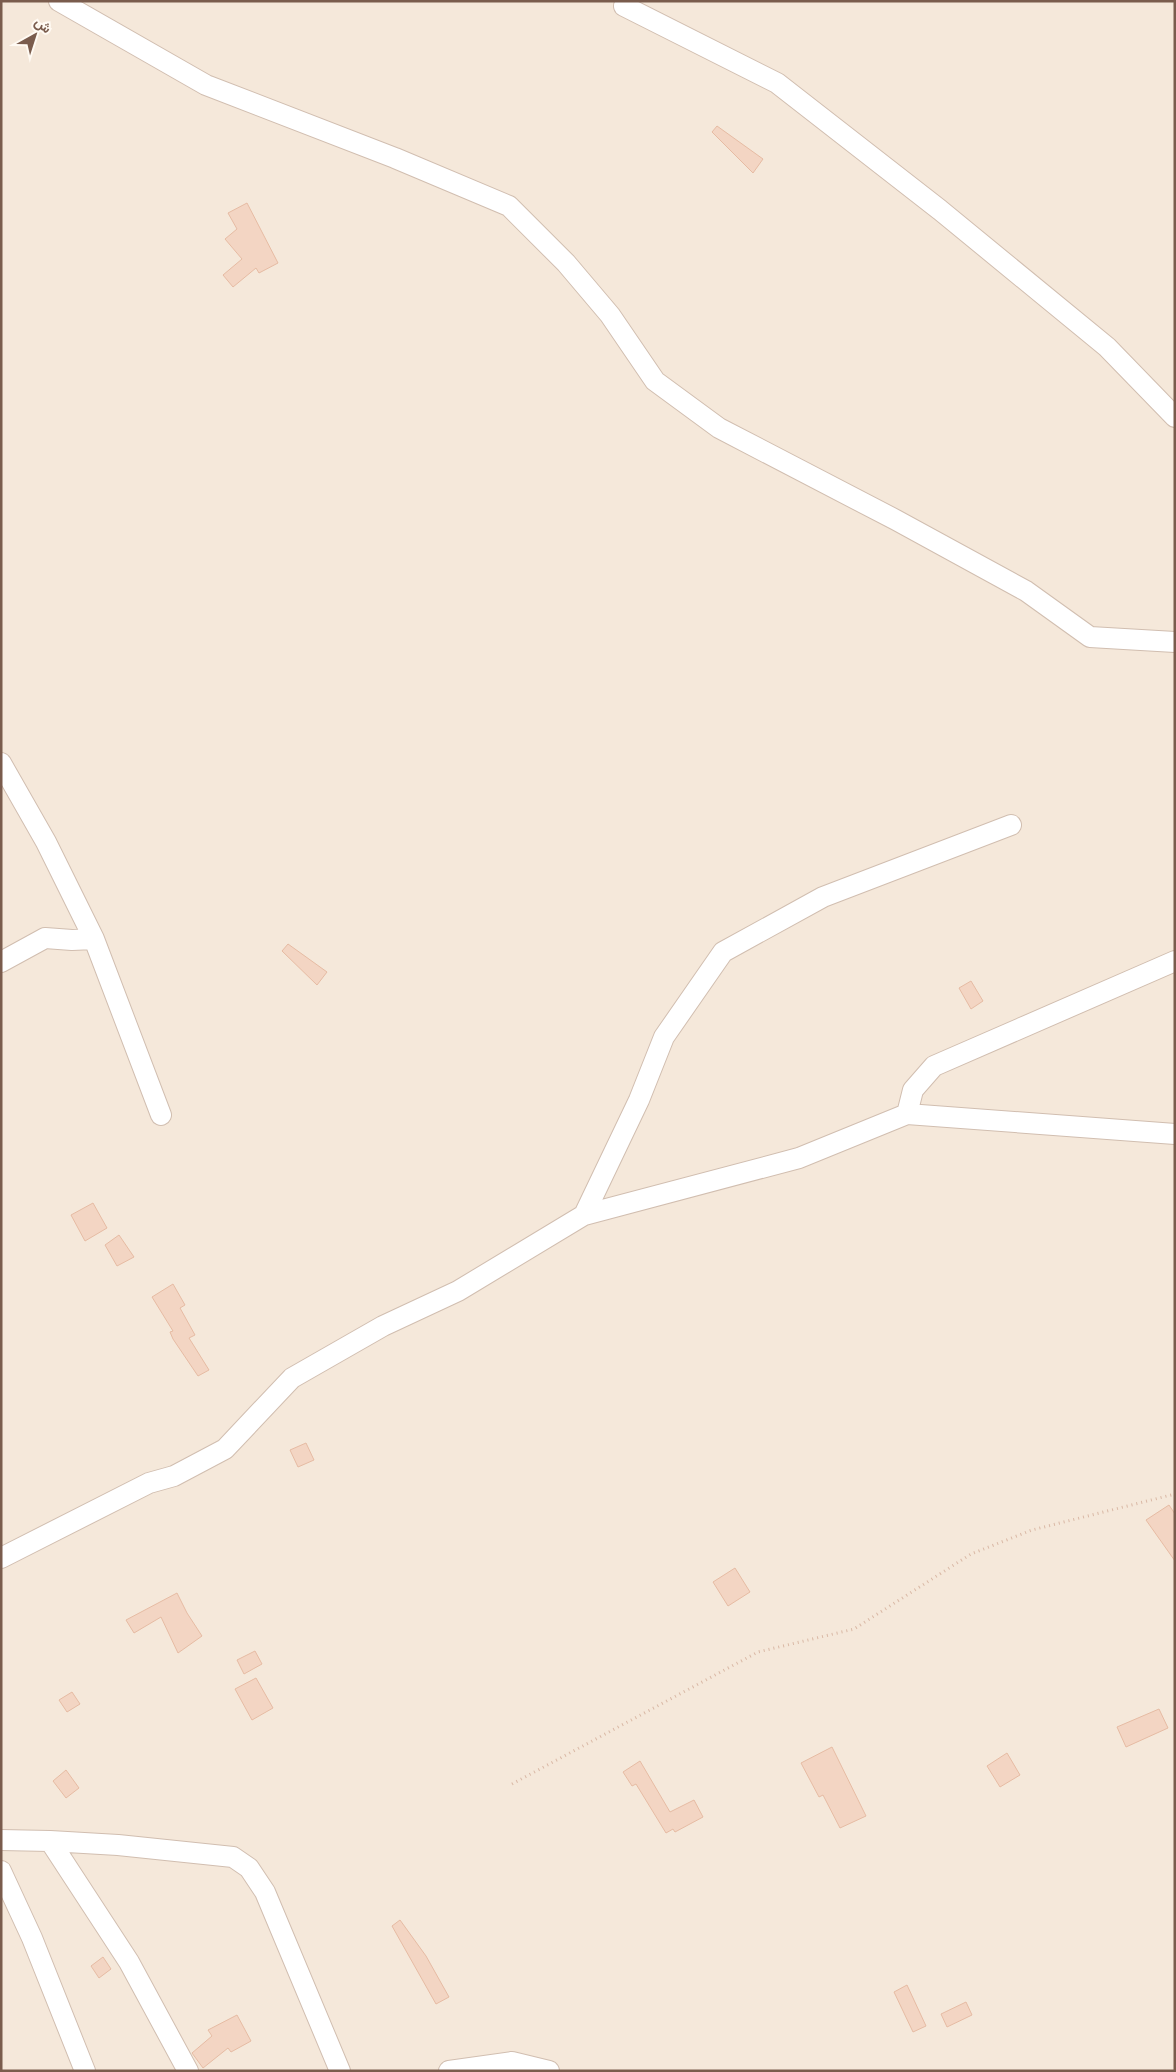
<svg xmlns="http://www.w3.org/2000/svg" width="1176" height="2072" font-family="'PT Sans',Vazirmatn,sans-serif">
	<rect width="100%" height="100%" fill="#fdf6ec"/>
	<!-- residential -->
	<path fill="#f5e8da" d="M1 1H1175V2071H1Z"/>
	<!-- building -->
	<path fill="#f3d5c3" stroke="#e6bba3" d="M717 126 763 159 753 173 712 132Z
		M247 203 278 263 259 273 256 268 233 287 223 275 242 259 225 239 237 229 228 213Z
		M288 944 327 972 317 985 282 951Z
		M971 981 983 1001 971 1009 959 988Z
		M93 1203 107 1228 85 1241 71 1215Z
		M119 1235 134 1257 117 1266 105 1245Z
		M173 1284 185 1305 180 1308 195 1335 189 1338 209 1370 198 1376 173 1339 170 1332 173 1331 152 1297Z
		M306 1443 314 1460 298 1467 290 1450Z
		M1169 1505 1175 1514V1561L1146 1520Z
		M735 1568 750 1592 728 1606 713 1582Z
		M177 1593 187 1613 202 1636 178 1653 161 1617 134 1633 126 1620Z
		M255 1651 262 1664 244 1674 237 1660Z
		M256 1678 273 1708 252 1720 235 1689Z
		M72 1692 80 1704 67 1712 59 1700Z
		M1159 1709 1168 1728 1126 1747 1117 1727Z
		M832 1747 866 1816 840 1828 823 1795 819 1797 801 1763Z
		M1007 1753 1020 1775 1000 1787 987 1766Z
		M640 1761 670 1812 694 1800 703 1817 675 1832 673 1829 666 1833 636 1784 632 1786 623 1772Z
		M66 1770 79 1788 66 1798 53 1781Z
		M400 1920 426 1956 449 1997 436 2004 392 1926Z
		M103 1957 111 1969 99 1978 91 1966Z
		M907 1985 926 2026 913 2032 894 1992Z
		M966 2002 972 2015 947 2027 941 2014Z
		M237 2015 251 2041 231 2052 228 2048 203 2068 192 2053 212 2036 208 2030Z"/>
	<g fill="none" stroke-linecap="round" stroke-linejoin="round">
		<!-- minor casing -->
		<g stroke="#d1beb0" stroke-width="22">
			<path id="minor" d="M59 1 206 85 395 158 509 206 566 263 610 315 655 381 719 428 896 520 1026 591 1090 637 1175 642
				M624 6 777 83 940 210 1107 347 1175 417
				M1 763 46 842 94 939
				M1 962 45 938 72 940 94 939 161 1115
				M907 1114 913 1090 934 1066 1175 961
				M584 1215 799 1158 907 1114 1175 1134
				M1 1558 149 1483 174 1476 225 1449 292 1378 383 1326 458 1291 584 1215 639 1100 664 1037 723 952 823 897 1011 825
				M1 1840 50 1841 118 1845 233 1857 249 1868 265 1892 340 2071
				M50 1841 129 1962 188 2071
				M1 1871 32 1938 85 2071
				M449 2071 512 2062 549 2071"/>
		</g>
		<!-- path -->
		<path stroke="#d9b8a5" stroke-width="3" stroke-dasharray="1 4" stroke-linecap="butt" d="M512 1784 758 1652 854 1629 971 1554 1032 1530 1175 1494"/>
		<!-- minor -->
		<use href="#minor" stroke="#fff" stroke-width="20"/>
	</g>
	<!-- border -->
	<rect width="1176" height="2072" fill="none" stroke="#7a5c4d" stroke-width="5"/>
	<!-- north arrow -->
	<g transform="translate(35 35) rotate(39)" stroke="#fffaf3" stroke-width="4" paint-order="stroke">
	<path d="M0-4L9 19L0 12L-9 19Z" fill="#7a5c4d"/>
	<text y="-8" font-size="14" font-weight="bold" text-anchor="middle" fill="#7a5c4d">ش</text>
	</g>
</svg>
